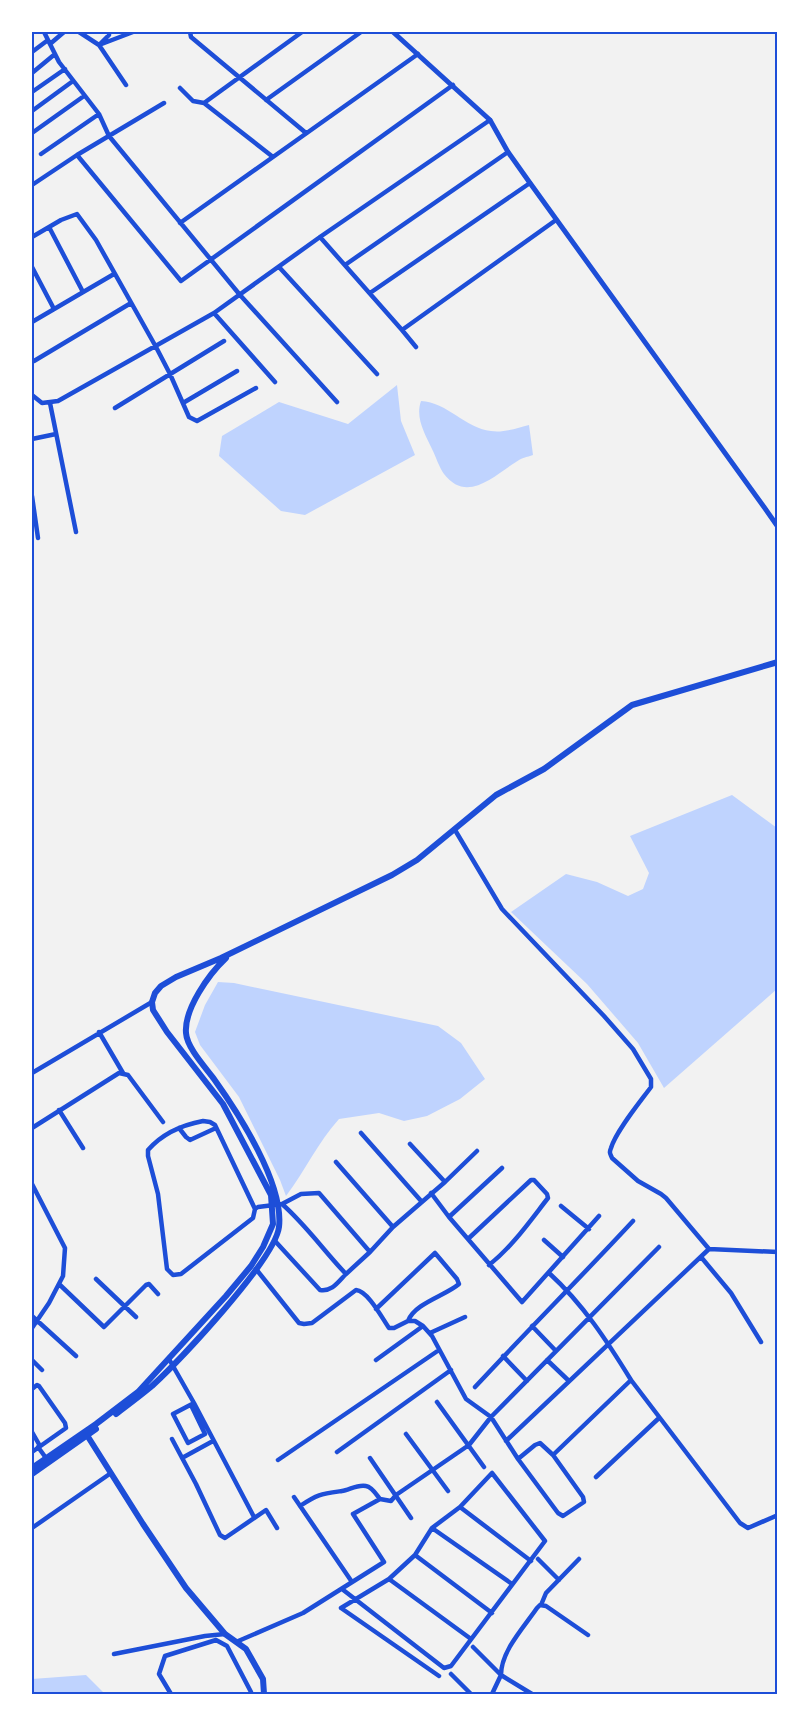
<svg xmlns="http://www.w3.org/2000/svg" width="809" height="1726" font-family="Karla,sans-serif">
	<rect width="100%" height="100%" fill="#f2f2f2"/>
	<!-- water -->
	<path fill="#bfd3fe" d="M397 385 401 421 415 455 305 515 281 511 219 456 222 436 279 402 348 424Z
		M421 401C447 402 465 428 491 431 503 433 518 428 529 425L533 455C527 457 521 458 516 462 495 475 467 504 444 474 439 467 436 457 432 449 425 434 415 418 421 401Z
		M732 795 777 828V989L664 1088 638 1043 587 984 511 912 566 874 597 882 628 896 643 889 649 873 630 836Z
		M218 982 234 983 438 1026 461 1043 485 1079 460 1099 427 1116 404 1121 379 1113 339 1119C318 1142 305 1171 286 1196L280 1180 239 1097 200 1045 195 1032 205 1005Z
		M86 1675 105 1694H32V1679Z"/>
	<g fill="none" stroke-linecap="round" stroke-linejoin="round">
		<!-- minor -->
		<path stroke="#1d4ed8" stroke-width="4.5" d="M44 32 59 62 99 114 109 136 240 295 337 402
			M79 32 99 45 126 85
			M190 32 191 37 306 133
			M302 32 204 103 273 157 418 54
			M101 43 109 35V32
			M50 44 64 32
			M99 45 133 32
			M32 52 48 40
			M32 73 55 54
			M180 88 193 101 204 103
			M32 92 65 69
			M266 100 361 32
			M32 111 73 81
			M32 133 84 96
			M41 154 99 114
			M77 155 181 281 453 85
			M32 185 77 155 164 103
			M180 223 273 157
			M49 227 83 292
			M32 237 61 220 77 214 96 240 156 347 170 374 189 417 197 421 256 388
			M320 237 402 330 556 220
			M345 265 508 152
			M32 267 54 309
			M279 267 377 374
			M370 293 530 183
			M214 313 275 382
			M32 322 114 274
			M402 330 416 347
			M34 361 131 303
			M32 395 42 403 58 401 214 313 320 237 490 120
			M50 403 76 532
			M183 403 237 371
			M115 408 224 341
			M32 439 56 434
			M32 496 38 538
			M455 830 502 909 604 1016 633 1049 651 1079V1087C640 1102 616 1131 611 1148 609 1153 610 1153 612 1158L638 1181 661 1194 666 1198 709 1249
			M99 1032 123 1073
			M32 1073 152 1002
			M59 1110 83 1148
			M203 1121 210 1122 215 1125 255 1209 253 1218 181 1274 173 1275 167 1269 158 1194 148 1156V1150C162 1134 182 1125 203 1121Z
			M32 1128 119 1073 128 1075 163 1122
			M179 1128 186 1137 190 1140 216 1128
			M361 1133 422 1202
			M410 1144 445 1182
			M336 1162 393 1227
			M32 1184 65 1248 63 1276 49 1303 32 1328
			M431 1193 449 1217 522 1302 599 1216
			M282 1204 301 1194 319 1193 370 1252
			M561 1206 589 1229
			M255 1209 258 1207 282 1204C306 1225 324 1251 346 1274L370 1252 393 1227 445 1182 477 1151
			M449 1217 502 1168
			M468 1239 531 1180H534L547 1194 548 1198C530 1221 512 1247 489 1265
			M544 1240 563 1257
			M275 1241 320 1290C332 1292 338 1282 346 1274
			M701 1257 731 1293 761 1342
			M256 1269 299 1323 304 1324 312 1323 356 1290C368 1291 382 1318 389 1328H394L408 1321H415L423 1326 432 1336 466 1399 491 1417 518 1459 558 1513 563 1516 584 1502 583 1497 553 1455
			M96 1279 136 1317
			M59 1284 104 1327 146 1285 149 1284 158 1294
			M376 1309 435 1253 457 1279 459 1284C445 1296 415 1303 408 1321
			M32 1316 76 1356
			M532 1326 556 1351
			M430 1333 465 1317
			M503 1356 527 1381
			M169 1359 194 1403 254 1517
			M32 1360 42 1370
			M376 1360 423 1326
			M547 1360 569 1381
			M631 1380 740 1523 748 1528 778 1515
			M475 1387C527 1331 581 1277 633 1221
			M32 1389 37 1385 39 1386 65 1423 66 1428 32 1452
			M437 1402 484 1467
			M191 1405 205 1434 188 1443 173 1414 194 1403
			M32 1432 40 1446
			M406 1434 448 1491
			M172 1439 196 1484 220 1535 225 1538 266 1510 277 1528
			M506 1441 709 1249 778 1252
			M38 1447 46 1458
			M337 1452 451 1370
			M182 1458 213 1441
			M370 1458 411 1518
			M518 1459 535 1445 540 1443 553 1455 631 1380C607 1341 583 1304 549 1273
			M278 1460 439 1350
			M596 1477 659 1418
			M294 1497 352 1582
			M300 1506C318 1494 321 1494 342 1491 349 1490 358 1484 366 1486 372 1487 376 1494 380 1499
			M460 1507 531 1561
			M32 1528 111 1473
			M432 1528 512 1584
			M415 1555 492 1613
			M538 1559 559 1580
			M389 1579 471 1639
			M342 1589 444 1668 451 1666 545 1541 492 1473 460 1507 432 1528 415 1555 389 1579 341 1608 439 1676
			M541 1605 546 1593 579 1559
			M236 1642 303 1613 384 1562 353 1514 380 1499 391 1501 396 1495 469 1445 491 1417 659 1247
			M473 1647 501 1675
			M114 1654 205 1636 225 1634
			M451 1674 471 1694
			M501 1675C501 1651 524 1627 537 1608L540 1605 546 1606 588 1635
			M171 1694 159 1674 165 1656 216 1640 227 1646 251 1692 250 1694
			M492 1694 501 1675 532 1694"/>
		<!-- tertiary -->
		<path stroke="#1d4ed8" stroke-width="5" d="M393 32 490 120 508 152 530 183 764 507 778 527"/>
		<!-- secondary -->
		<path stroke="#1d4ed8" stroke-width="6" d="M116 1414C128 1405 140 1396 152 1386 179 1361 275 1260 279 1227 284 1184 239 1114 214 1079 206 1068 187 1048 186 1033 184 1009 209 974 226 958
			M85 1432 143 1524 186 1588 225 1634 246 1649 263 1679 264 1694
			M32 1468 96 1424 138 1392 226 1296 251 1266 263 1247 273 1224 271 1195 223 1104 167 1032 153 1010 152 1002 155 993 161 986 176 977 221 958 392 875 417 860 496 795 544 769 632 705 778 662
			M32 1474 96 1429"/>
	</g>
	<!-- border -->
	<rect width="809" height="1726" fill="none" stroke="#ffffff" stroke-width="66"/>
	<rect x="33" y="33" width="743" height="1660" fill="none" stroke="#1d4ed8" stroke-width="2"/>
</svg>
